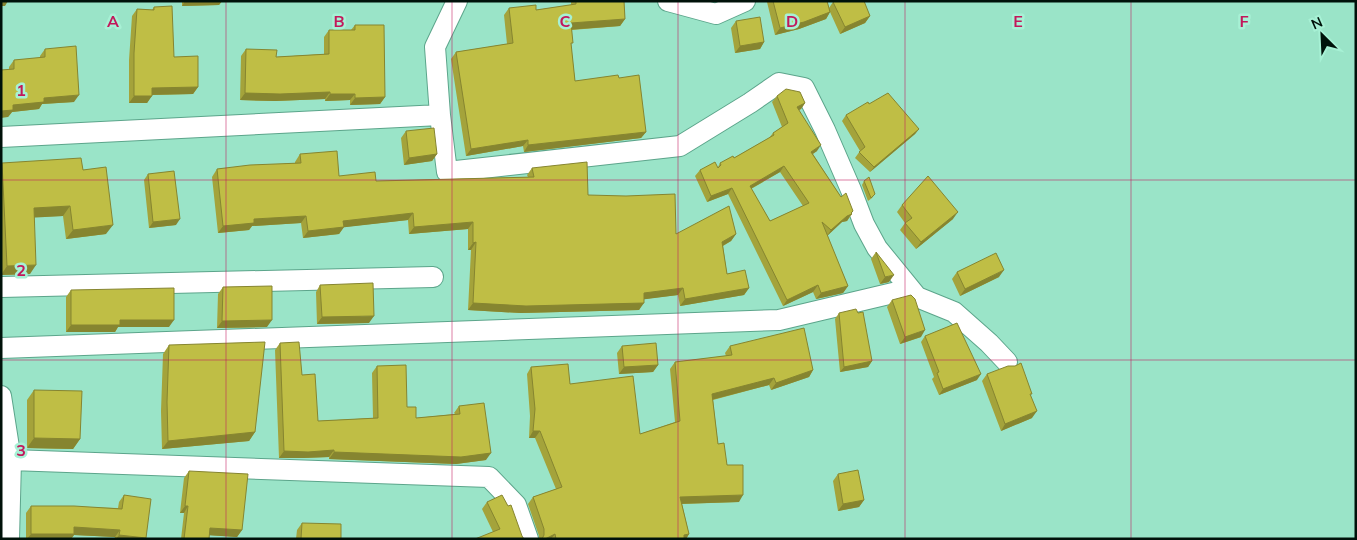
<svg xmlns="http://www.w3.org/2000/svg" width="1357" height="540" font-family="Mulish,sans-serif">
	<rect width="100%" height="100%" fill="#9ae4c8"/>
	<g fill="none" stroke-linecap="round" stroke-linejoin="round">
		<!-- street casing -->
		<g stroke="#5ca58b" stroke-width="22">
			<path id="street" d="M457 1 435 47 440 115 447 172 680 146 750 103 779 83 804 88 825 130 851 190 864 224 877 248 917 297 954 312 989 343 1007 362
				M668 1 716 14 745 1
				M1 137 440 115
				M1 287 433 277
				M1 348 779 320 910 289
				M1 396 11 460 9 539
				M11 460 489 477 516 505 528 539"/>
		</g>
		<!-- street -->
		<use href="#street" stroke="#fff" stroke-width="20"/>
	</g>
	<!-- wall -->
	<path fill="#a4a33b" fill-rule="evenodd" d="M182 1H222L219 5 182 6Z
		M571 1H624L625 19 620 26 572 30 571 46 575 81 619 78 646 132 641 138 524 152 523 146 466 156 451 59 456 52 507 44 504 15 509 8 536 10 571 5Z
		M768 1H827L829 8 833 2 870 16 865 23 840 34 830 12 826 19 799 29 775 35 767 2Z
		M154 7 174 57 198 87 193 94 152 95 147 103H129V60L132 16 137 9 152 10Z
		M736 21 764 42 760 49 735 53 731 28Z
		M355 25 385 97 380 104 350 105V100L325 101V99L275 101 240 100 241 56 246 49 276 57 324 54V37L329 30H351Z
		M45 49 74 102 42 104 39 109 12 112 8 117 9 67 14 60 40 58V56Z
		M777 96 805 103 801 109 799 110 817 151 813 154 852 214 847 221 842 222 827 236 848 286 843 293 816 299 813 292 783 306 728 194 707 202 695 176 700 170 718 167 720 163 734 158 769 138 773 133 782 127 772 102ZM780 172 803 206 770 221 751 189Z
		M869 104 919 129 915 134 870 172 855 158 860 151 842 121 846 115Z
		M406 131 437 154 432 161 404 165 401 138Z
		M300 154 339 176 376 181 528 177 527 175 532 168 588 195 676 234H736L731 241 723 246 727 274 749 288 744 295 680 306 678 295 644 299 639 310 521 313 468 310 471 250H468V229L409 234 408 220 344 227 339 234 303 238 301 223 252 226 249 230 218 233 212 177 217 169 295 163V162Z
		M2 163 83 170 106 234 66 239 63 216 34 217 30 274 1 275V164Z
		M148 174 176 225 149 228 144 180Z
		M864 181 875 194 872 198 868 201 862 185Z
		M902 205 953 219 916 249 900 230 905 223 897 212Z
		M876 252 889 282 880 284 871 259Z
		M957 272 999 277 960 296 952 279Z
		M320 285 369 323 317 324 316 292Z
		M223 287 267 327 217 328 218 294Z
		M71 290 169 327H118L115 332H66V297Z
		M892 300 921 337 900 344 887 307Z
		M839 313 872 361 868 367 840 372 835 319Z
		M925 336 977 380 939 395 932 379 934 377 921 342Z
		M280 343 302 375 318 421 373 418 372 373 377 366 407 407 416 418 455 414 454 413 459 406 486 460 456 464 329 459V457L303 458H279L275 350Z
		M169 345 255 432 249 441 162 449 161 411 163 354Z
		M622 346 658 365 653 372 619 374 617 353Z
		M730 346 813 370 809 377 771 390 769 385 713 400 718 444 727 465 739 502 682 504 689 534 686 539H539V536L528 504 533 497 556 489 535 438H529L530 416 527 374 531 367 570 384 640 434 675 422 670 369 675 362 726 356 725 353Z
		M987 374 1030 396 1032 418 1001 431 982 381Z
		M34 390 80 439 73 449 27 448V400Z
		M189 471 242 530 237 537 209 535V539H181L184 513H180L184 478Z
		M838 474 864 500 859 507 838 511 833 481Z
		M124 495 145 539H114L115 537 74 535 71 539H26V513L31 506 118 508 119 502Z
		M487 502 522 536 493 532 482 509Z
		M302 523 341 539H296L297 530Z"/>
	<!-- shaded-wall -->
	<path fill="#868530" d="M1 1H8L5 6H1Z
		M185 1H222L219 5 182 6Z
		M830 12 826 19 799 29 775 35 780 28Z
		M870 16 865 23 840 34 845 27Z
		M625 19 620 26 566 30 571 23Z
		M764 42 760 49 735 53 740 46Z
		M198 87 193 94 147 95 152 88Z
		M330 92 325 99 275 101 240 100 245 93Z
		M330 94H355L350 100 325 101Z
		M79 95 74 102 42 104 39 109 12 112 8 117 1 118V111L13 105 44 98Z
		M134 96H152L147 103H129Z
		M385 97 380 104 350 105 355 98Z
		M805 103 801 109 793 113 797 107Z
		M919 129 915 134 870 172 874 167Z
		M646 132 641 138 524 152 528 145Z
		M528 140 523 146 466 156 471 149Z
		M821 145 817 151 806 158 811 152Z
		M437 154 432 161 404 165 409 158Z
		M784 166 780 172 745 192 750 186Z
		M732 188 728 194 707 202 711 196Z
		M70 206 63 216 27 218 34 208Z
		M853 211 847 221 842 222 827 236 831 230 847 216Z
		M958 212 953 219 916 249 921 242Z
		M413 213 408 220 338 228 343 221Z
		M306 216 301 223 252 226 249 230 218 233 223 226 254 219Z
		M180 219 176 225 149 228 153 222Z
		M473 222 468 229 409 234 414 227Z
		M113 225 106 234 66 239 73 230Z
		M344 227 339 234 303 238 308 231Z
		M736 234 731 241 717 249 722 242Z
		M476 242 471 250H468L473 243Z
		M36 265 30 274 1 275 7 266Z
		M1004 270 999 277 960 296 965 289Z
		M894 275 889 282 880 284 885 277Z
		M818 285 813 292 783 306 787 300Z
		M848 286 843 293 816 299 821 293Z
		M683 288 678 295 639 300 644 293Z
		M749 288 744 295 680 306 685 299Z
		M473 303H644L639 310 521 313 468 310Z
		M374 316 369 323 317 324 322 317Z
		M120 320H174L169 327H118L115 332H66L71 325Z
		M272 320 267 327 217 328 222 321Z
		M925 330 921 337 900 344 905 337Z
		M872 361 868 367 840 372 844 367Z
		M658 365 653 372 619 374 624 367Z
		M813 370 809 377 771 390 776 383Z
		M981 374 977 380 939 395 943 389Z
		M774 378 769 385 707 401 712 394Z
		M1037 411 1032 418 1001 431 1005 424Z
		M533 431H540L535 438H529Z
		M255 432 249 441 162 449 168 441Z
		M34 438 80 439 73 449 27 448Z
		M334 450 329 457 303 458H279L284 451Z
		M334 452 491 453 486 460 456 464 329 459Z
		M743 495 739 502 675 504 680 497Z
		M864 500 859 507 838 511 843 504Z
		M185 506H188L184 513H180Z
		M74 527 120 530 115 537 74 535 71 539H27L31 534Z
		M210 528 242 530 237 537 205 535Z
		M555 534 551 539H545Z
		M689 534 686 539H681L684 535Z
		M119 535 146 538 145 539H116Z"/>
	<!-- building -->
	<path fill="#bfbe45" stroke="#868530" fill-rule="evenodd" d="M576 1H624L625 19 571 23 573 43H571L575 81 618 75 619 78 639 75 646 132 528 145V140L471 149 456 52 513 43 509 8 536 5V10L576 4Z
		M773 1H827L830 12 804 22 780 28Z
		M835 1H864L870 16 845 27 833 2Z
		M172 6 174 57 198 56V87L152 88V96H134V53L137 9 154 10V7Z
		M760 17 764 42 740 46 736 21Z
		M355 25H384L385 97 355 98V94H330V92L280 94 245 93 246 49 277 50 276 57 329 54V30H355Z
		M76 46 79 95 44 98V102L13 105V110L1 111V70L14 69V60L45 57V49Z
		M786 89 800 92 805 103 797 107 821 145 811 152 841 197 846 193 853 211 851 213 852 214 847 216 831 230 822 222 848 286 821 293 818 285 787 300 732 188 711 196 700 170 715 162 718 168 721 165 720 163 733 156 734 158 774 135 773 133 788 123 777 96ZM784 166 809 203 770 221 750 186Z
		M888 93 919 129 874 167 859 152 865 147 846 115 868 102 869 104Z
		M434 128 437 154 409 158 406 131Z
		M337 151 339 176 375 172 376 181 534 177 532 168 587 162 588 195 626 196 675 194 676 234 729 206 736 234 722 242 727 274 745 270 749 288 685 299 683 288 644 293V303L526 306 473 303 476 242 473 243V222L414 227 413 213 343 221 344 227 308 231 306 216 254 219V223L223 226 217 169 250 165 301 163 300 154Z
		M81 158 83 170 106 167 113 225 73 230 70 206 34 208 36 265 7 266 2 163Z
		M174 171 180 219 153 222 148 174Z
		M928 176 958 212 921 242 905 223 912 218 902 205Z
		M869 177 875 194 871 198 864 181Z
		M876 252 894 275 885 277Z
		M996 253 1004 270 965 289 957 272Z
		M373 283 374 316 322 317 320 285Z
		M272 286V320L222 321 223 287Z
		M174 288V320H120V325H71V290Z
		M911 295 915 299 925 330 905 337 892 300Z
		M856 309 858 313 863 312 872 361 844 367 839 313Z
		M957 323 981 374 943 389 937 373 939 372 925 336Z
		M804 328 813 370 776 383 774 378 712 394 718 444 724 443 727 465H743V495L680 497 689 534 684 535V539H556L555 534 545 539H542L544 535V529L533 497 562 487 540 431H533L535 409 531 367 568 364 570 384 633 376 640 434 680 421 675 362 732 355 730 346Z
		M265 342 255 432 168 441 167 402 169 345Z
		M299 342 302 375 315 374 318 421 378 418 377 366 406 365 407 407H416V418L460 414 459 406 484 403 491 453 461 457 334 452V450L308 452 284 451 280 343Z
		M656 343 658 365 624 367 622 346Z
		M1021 363 1032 394H1030L1037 411 1005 424 987 374 1008 366H1015Z
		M34 390 82 391 80 439 34 438Z
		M858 470 864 500 843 504 838 474Z
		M189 471 248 474 242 530 210 528 209 539H184L188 506H185Z
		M124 495 151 499 146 538 119 535 120 530 74 527V534H31V506H74L122 509Z
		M502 495 508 506 511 505 522 536 524 539H475L500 529 487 502Z
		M302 523 341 524V539H301Z"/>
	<!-- grid -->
	<path fill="none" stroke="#c2185b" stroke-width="1" stroke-opacity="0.55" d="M226 1V539M452 1V539M678 1V539M905 1V539M1131 1V539M1 180H1356M1 360H1356"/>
	<g font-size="16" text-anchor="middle" font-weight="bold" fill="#c2185b" stroke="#a7f1d5" stroke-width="5" stroke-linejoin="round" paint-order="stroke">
		<text x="113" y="27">A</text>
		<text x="339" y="27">B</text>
		<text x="565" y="27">C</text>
		<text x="792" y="27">D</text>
		<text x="1018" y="27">E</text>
		<text x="1244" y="27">F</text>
		<text x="21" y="96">1</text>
		<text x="21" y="276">2</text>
		<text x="21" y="456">3</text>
	</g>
	<!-- border -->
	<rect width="1357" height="540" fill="none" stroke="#00120a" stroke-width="5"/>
	<!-- north arrow -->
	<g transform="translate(1322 35) rotate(336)" stroke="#a7f1d5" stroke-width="4" paint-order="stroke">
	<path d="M0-4L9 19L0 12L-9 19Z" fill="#00120a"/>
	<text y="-8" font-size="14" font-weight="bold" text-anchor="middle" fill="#00120a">N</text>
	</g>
</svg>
